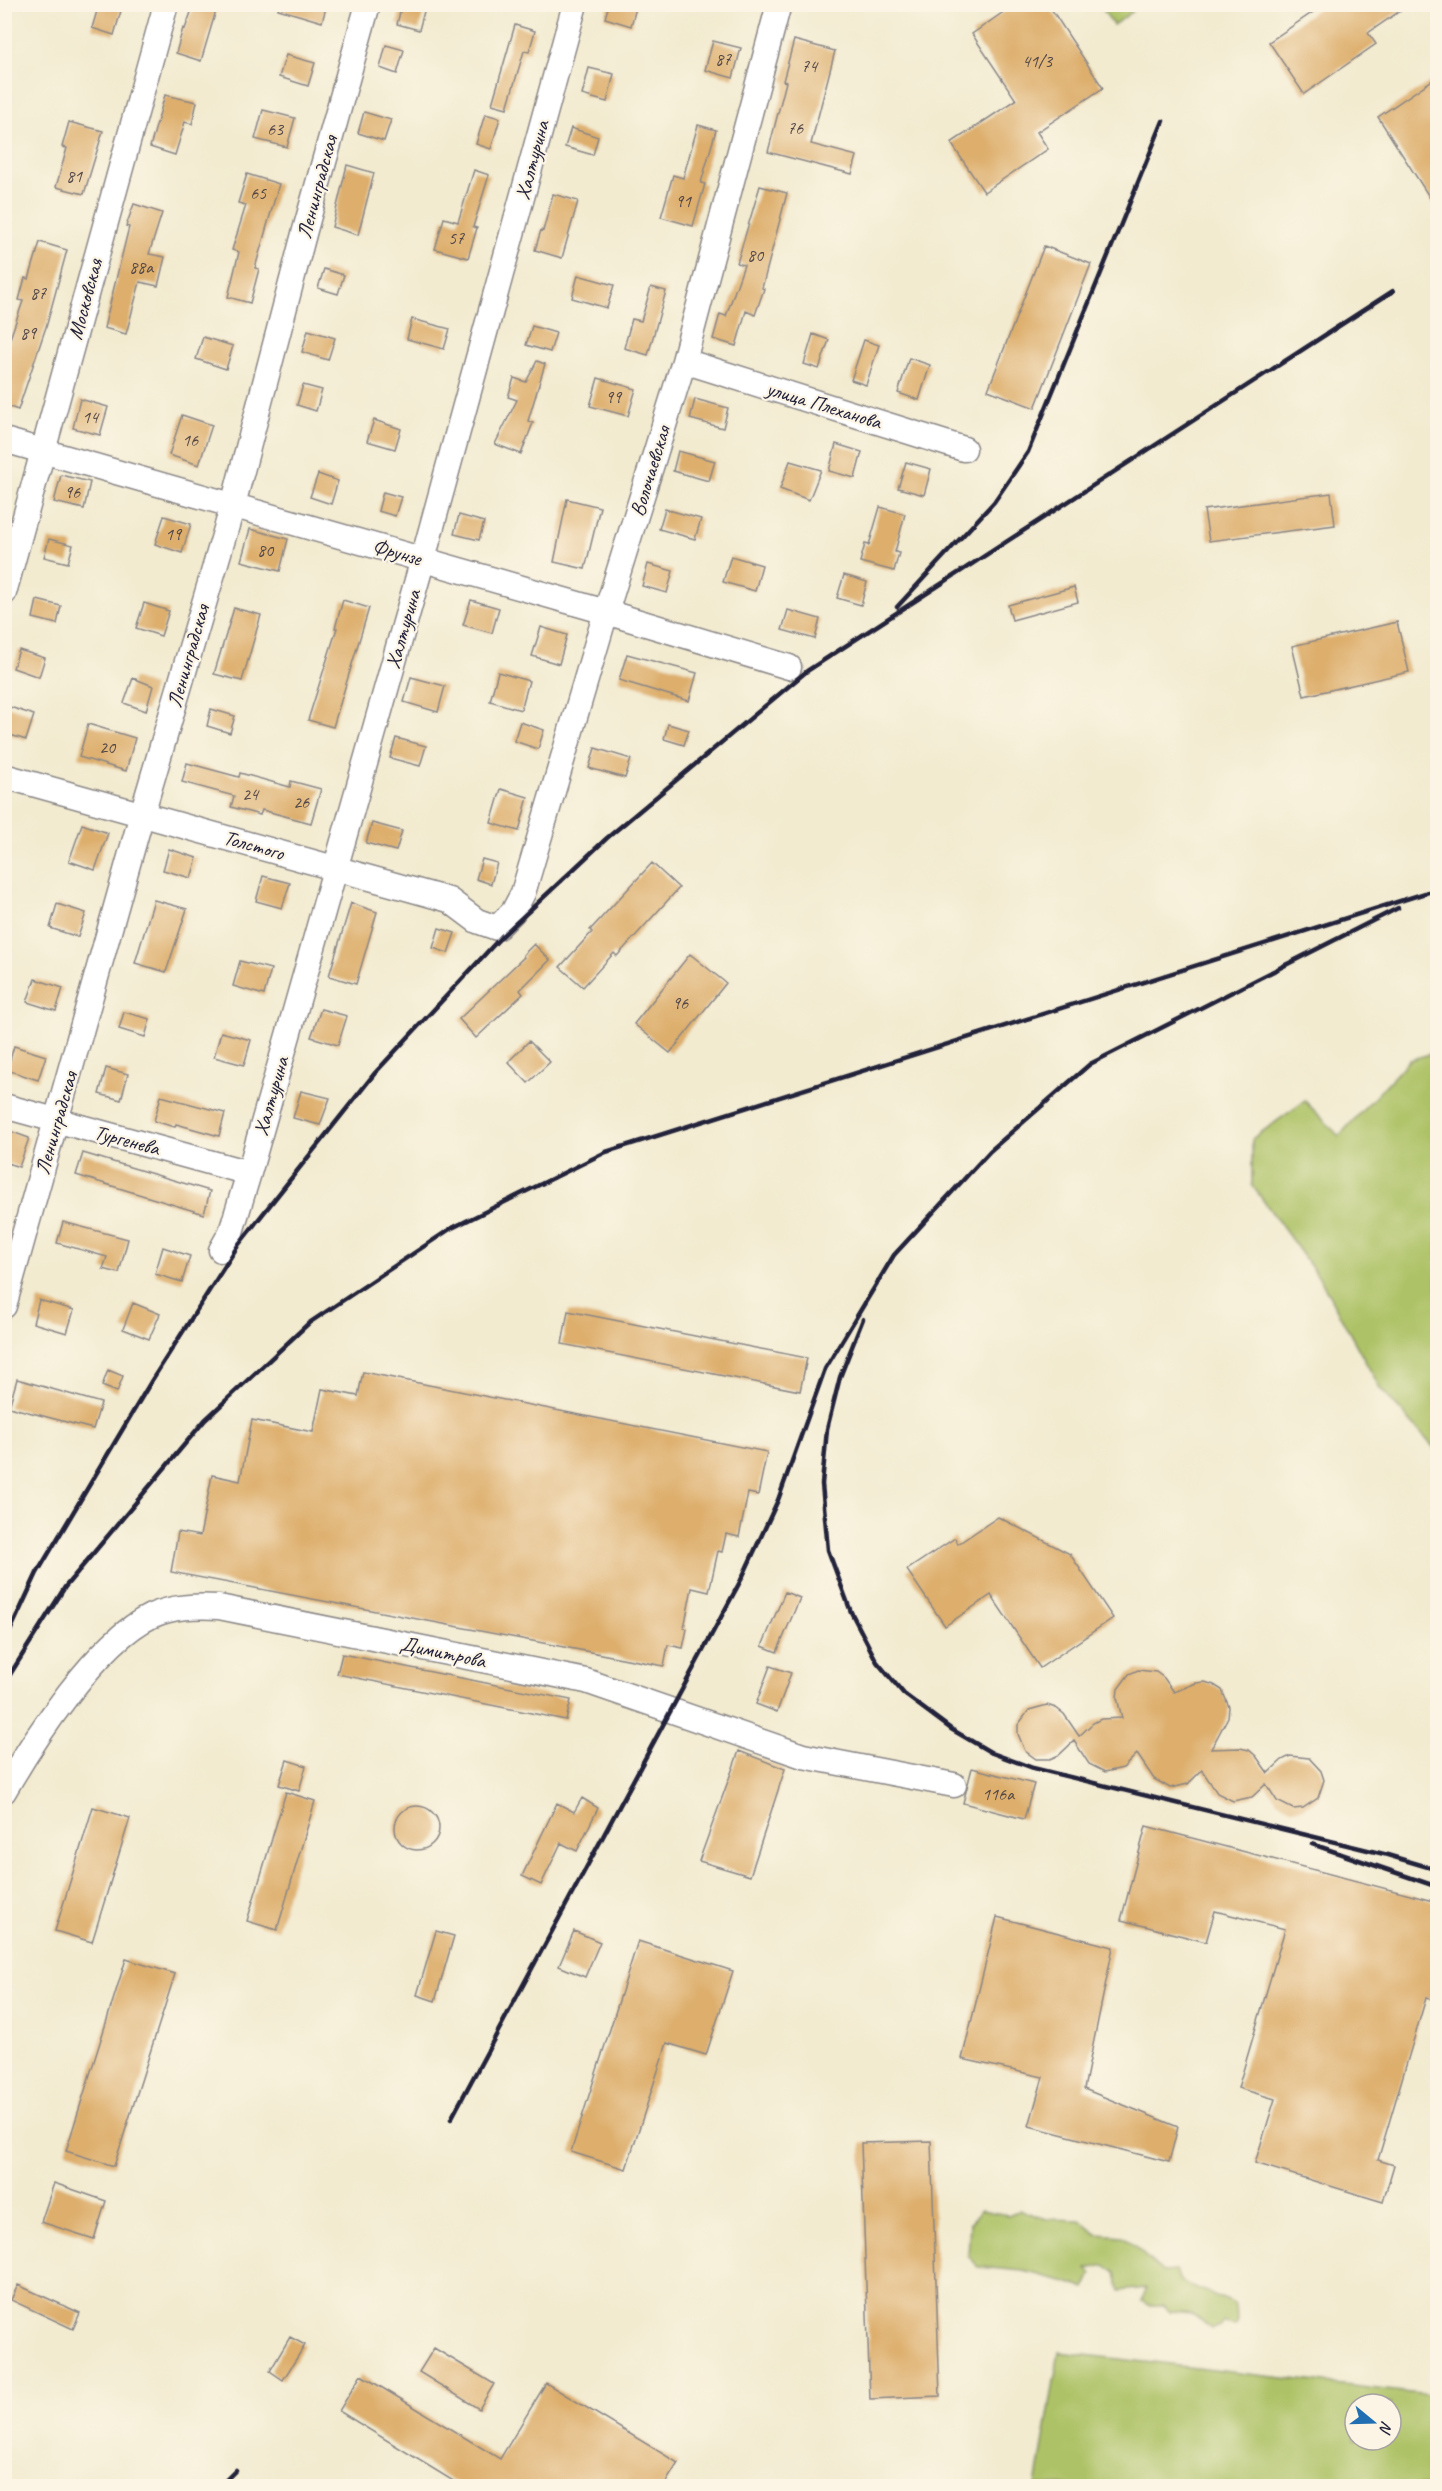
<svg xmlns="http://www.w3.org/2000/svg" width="1442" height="2491" font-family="Caveat,sans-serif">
	<rect width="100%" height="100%" fill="#fcf5e5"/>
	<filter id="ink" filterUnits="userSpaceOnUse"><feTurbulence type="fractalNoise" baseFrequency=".0167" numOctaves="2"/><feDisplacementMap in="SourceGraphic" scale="12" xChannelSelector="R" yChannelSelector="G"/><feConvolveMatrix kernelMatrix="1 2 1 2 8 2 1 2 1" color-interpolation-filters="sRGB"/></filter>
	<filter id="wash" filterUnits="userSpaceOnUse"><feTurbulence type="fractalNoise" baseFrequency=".008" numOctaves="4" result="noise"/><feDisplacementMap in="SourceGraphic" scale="24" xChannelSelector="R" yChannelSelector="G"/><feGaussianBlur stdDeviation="1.35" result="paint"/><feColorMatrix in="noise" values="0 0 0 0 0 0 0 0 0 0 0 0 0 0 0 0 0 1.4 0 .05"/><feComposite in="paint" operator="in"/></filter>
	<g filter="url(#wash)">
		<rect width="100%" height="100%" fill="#f2ebd0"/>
		<!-- green -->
		<path fill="#adc266" stroke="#687250" stroke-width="1.5" fill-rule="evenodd" d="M1100 5H1128L1132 12 1113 25Z
			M1437 1052H1438L1437 1451 1380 1388 1320 1279 1252 1185V1139L1305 1101 1339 1136 1409 1060Z
			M981 2210 1008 2215 1020 2210 1047 2219 1080 2220 1097 2234 1122 2236 1163 2272 1176 2271 1180 2281 1233 2303 1238 2321 1235 2326 1224 2322 1221 2326 1212 2329 1192 2314 1170 2312 1164 2305H1149L1142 2301 1146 2288 1120 2291 1116 2273 1105 2265 1087 2269 1092 2274 1085 2289 1067 2282 1023 2271 979 2267 968 2256 970 2223Z
			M1059 2352 1437 2396V2486H1036ZM1355 2404H1391V2440H1355Z"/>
		<g id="blocks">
			<!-- building -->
			<path fill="#ddae6c" d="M99 4H123L114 35 92 28Z
				M194 4H218L201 61 176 53 183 28 185 29Z
				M279 4H327L322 22 278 9Z
				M402 4H426L419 30 397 24Z
				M609 4H637L631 26 605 18Z
				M1015 4H1048L1103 88 1037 132 1048 149 984 192 951 143 1016 100 972 34Z
				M1325 4H1410L1368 33 1376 44 1304 94 1269 42Z
				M515 25 535 31 529 52 524 51 507 108 492 104Z
				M794 40 835 51 811 144 857 156 852 174 768 152 786 82 783 81Z
				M713 41 741 48 733 78 705 70Z
				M386 45 404 50 397 74 380 68Z
				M286 55 315 63 308 86 279 77Z
				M589 68 614 74 607 102 582 95Z
				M1437 77V209L1378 117Z
				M165 95 197 102 192 124 185 122 175 155 150 147Z
				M263 110 295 118 287 147 255 139Z
				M364 112 391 120 384 141 358 133Z
				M485 114 500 118 491 149 476 144Z
				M69 122 103 131 84 194 56 187 67 148 62 147Z
				M698 125 716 130 701 183 705 184 693 226 661 217 673 175 683 178Z
				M571 128 598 137 593 155 565 147Z
				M347 165 374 173 358 235 332 227Z
				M474 170 489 175 473 227 477 228 468 258 435 249 444 218 458 222Z
				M247 174 279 184 255 268 259 269 250 303 228 297 239 252 232 250 246 205 238 203Z
				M760 186 787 193 762 288 764 289 755 315 746 311 736 346 713 339 720 314 726 316 744 265 737 263Z
				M553 194 578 201 562 258 535 250 541 230 543 231Z
				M134 204 162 213 149 254 165 257 158 286 140 282 126 334 104 328 129 227 126 226Z
				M40 242 67 250 47 324 18 410 4 405V356L23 301 19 300 25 278 29 279Z
				M1044 246 1091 264 1035 408 988 390Z
				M324 269 344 275 338 294 318 288Z
				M578 275 614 285 607 308 572 298Z
				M651 287 666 291 648 355 624 348 632 319 641 321Z
				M412 319 450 329 444 349 407 339Z
				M532 326 556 333 550 352 526 345Z
				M308 330 335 338 328 360 302 352Z
				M813 334 829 340 819 369 804 364Z
				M203 337 233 346 226 369 196 359Z
				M864 340 879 345 866 385 851 380Z
				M909 358 930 365 919 400 898 393Z
				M537 361 545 364 528 421 533 423 521 454 495 444 517 400 508 397 514 378 526 382Z
				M598 378 636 389 628 416 590 406Z
				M303 385 322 390 316 411 297 405Z
				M80 399 108 407 100 435 73 428Z
				M695 399 728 408 723 428 690 419Z
				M182 415 212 425 199 465 169 455Z
				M374 420 401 429 395 449 367 441Z
				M836 444 862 452 855 478 829 471Z
				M678 451 715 461 709 481 673 471Z
				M790 461 821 470 809 500 780 489Z
				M906 462 931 469 924 495 898 488Z
				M318 474 338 481 331 504 310 497Z
				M61 475 90 482 84 509 54 502Z
				M383 492 401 497 395 516 378 511Z
				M1331 493 1335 525 1209 541 1204 510Z
				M567 499 600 507 585 569 554 562Z
				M880 507 905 514 895 552 899 553 894 571 860 562 865 544 869 545Z
				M665 509 701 519 695 539 659 529Z
				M459 515 484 522 479 540 454 534Z
				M164 516 191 524 182 553 155 544Z
				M250 529 288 539 280 571 241 561Z
				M49 539 73 545 68 563 44 557Z
				M731 556 762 565 755 591 723 582Z
				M648 564 673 571 667 593 642 586Z
				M844 575 867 582 861 605 837 598Z
				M1074 587 1078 602 1012 620 1008 605Z
				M37 600 61 606 57 624 33 618Z
				M343 600 369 608 333 727 308 720 337 628H335Z
				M471 600 499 608 492 633 463 625Z
				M144 603 169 611 161 636 136 628Z
				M234 608 261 615 242 681 214 674Z
				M788 610 820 619 815 639 782 630Z
				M1397 622 1409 672 1304 696 1292 646Z
				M541 627 567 635 559 664 532 656Z
				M19 650 45 658 39 677 13 668Z
				M627 654 697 673 689 701 619 680Z
				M498 672 529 681 521 710 490 701Z
				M411 677 445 686 438 712 404 702Z
				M133 678 153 686 146 711 124 703Z
				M4 705 34 715 26 740 4 733Z
				M211 709 235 716 230 733 207 726Z
				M520 722 544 730 538 749 514 741Z
				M88 724 135 738 126 771 79 757Z
				M668 724 689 730 684 745 664 739Z
				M396 738 426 746 420 766 390 758Z
				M595 748 631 759 625 778 589 768Z
				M187 763 239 777 240 773 290 787 291 781 321 789 311 823 262 810 260 815 231 807 234 796 182 782Z
				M501 789 528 797 519 831 491 823Z
				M372 823 402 831 396 851 366 843Z
				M82 824 108 833 95 870 69 861Z
				M169 849 197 858 191 878 163 870Z
				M482 859 497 863 491 884 476 879Z
				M652 863 679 888 617 956 614 953 583 987 560 967 592 932 590 930Z
				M263 876 290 883 282 908 256 901Z
				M154 900 187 909 166 972 135 963Z
				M351 903 377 912 356 984 329 976Z
				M57 904 86 913 78 937 50 928Z
				M439 928 455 933 448 953 433 948Z
				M534 944 550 960 520 990 523 994 476 1038 459 1019 524 957 523 955Z
				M690 954 726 983 670 1053 634 1024Z
				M240 961 271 969 264 995 233 986Z
				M35 979 63 988 56 1011 27 1002Z
				M321 1009 347 1016 338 1045 311 1037Z
				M124 1012 150 1019 145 1037 119 1029Z
				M221 1032 251 1040 244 1065 214 1057Z
				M529 1041 550 1062 528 1083 508 1062Z
				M14 1046 46 1056 38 1080 7 1070Z
				M106 1068 128 1074 121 1100 99 1094Z
				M301 1091 330 1098 320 1125 293 1118Z
				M161 1096 225 1113 219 1136 176 1124 175 1127 154 1121Z
				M4 1129 29 1138 19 1167 4 1162Z
				M83 1153 210 1191 204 1214 76 1175Z
				M63 1222 128 1239 119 1273 103 1269 107 1257 57 1243Z
				M163 1247 190 1256 182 1282 155 1274Z
				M39 1300 74 1310 67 1333 33 1323Z
				M133 1303 160 1314 149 1339 123 1329Z
				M568 1311 807 1358 800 1391 562 1344Z
				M108 1370 123 1376 117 1392 102 1386Z
				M363 1372 767 1452 758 1495 748 1493 739 1537 726 1534 722 1552 718 1551 709 1592 692 1588 684 1628 687 1629 683 1648 668 1645 664 1666 171 1572 178 1532 200 1536 212 1475 240 1481 252 1420 313 1432 322 1389 358 1396Z
				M17 1379 101 1403 93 1429 9 1407Z
				M998 1517 1070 1554 1113 1618 1040 1668 991 1595 945 1626 907 1570 955 1538 958 1544Z
				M785 1592 800 1598 777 1652 762 1646Z
				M342 1654 571 1700 566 1720 337 1674Z
				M770 1666 791 1673 777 1712 756 1704Z
				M1138 1670 1156 1672 1164 1678 1174 1692 1196 1683 1205 1682 1214 1685 1222 1690 1229 1707 1228 1717 1211 1749 1240 1748 1249 1750 1256 1756 1268 1773 1282 1760 1290 1756 1309 1758 1321 1771 1324 1780 1318 1798 1303 1808 1293 1809 1277 1801 1266 1784 1252 1797 1233 1801 1217 1793 1202 1770 1188 1784 1170 1788 1154 1779 1137 1754 1123 1768 1105 1772 1089 1764 1074 1741 1059 1755 1050 1759H1036L1025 1751 1018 1734V1725L1029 1710 1047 1705 1056 1708 1064 1714 1079 1736 1093 1723 1101 1719 1122 1718 1117 1698 1118 1689 1129 1674Z
				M739 1751 785 1769 750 1876 699 1861Z
				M287 1760 306 1766 299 1791 279 1785Z
				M972 1768 1034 1784 1024 1819 963 1803Z
				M286 1792 315 1801 277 1930 247 1921Z
				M582 1798 598 1808 577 1851 561 1843 541 1885 522 1876 557 1803 574 1812Z
				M395 1828a22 22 0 1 1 44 0a22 22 0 1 1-44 0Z
				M93 1807 130 1818 92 1942 55 1931Z
				M1146 1826 1437 1902V2001L1426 1998 1378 2160 1394 2165 1383 2202 1255 2163 1275 2099 1238 2088 1285 1929 1215 1911 1206 1942 1121 1920Z
				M997 1917 1113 1947 1084 2089 1178 2127 1169 2162 1029 2126 1043 2077 962 2059Z
				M436 1931 454 1936 435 2001 417 1995Z
				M574 1931 600 1942 585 1977 559 1966Z
				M638 1941 733 1971 706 2055 667 2043 626 2169 571 2152Z
				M126 1959 175 1974 114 2166 66 2151Z
				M931 2141 940 2396 870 2399 861 2143Z
				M54 2183 106 2201 94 2239 41 2222Z
				M18 2285 80 2313 73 2329 11 2300Z
				M290 2337 305 2345 283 2380 270 2371Z
				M434 2348 494 2384 479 2409 419 2372Z
				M361 2375 500 2459 546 2383 678 2463 663 2487H463L339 2411Z"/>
		</g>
	</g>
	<g filter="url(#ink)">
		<use href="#blocks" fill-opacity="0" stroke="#8a8686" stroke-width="1.5"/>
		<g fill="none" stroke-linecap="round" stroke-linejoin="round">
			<!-- minor casing -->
			<g stroke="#8a8686" stroke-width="27">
				<path id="minor" d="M684 361 964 449
					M4 440 606 612 789 667
					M4 593 166 4
					M4 776 449 900 477 921 497 928 513 912 523 893 606 612 684 361 779 4
					M4 1106 249 1173
					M221 1250 231 1232 249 1173 423 559 575 4
					M4 1306 142 814 233 505 305 230 368 4
					M4 1791C34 1739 97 1642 151 1616 173 1606 195 1606 219 1607L586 1681 803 1756 954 1785"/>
			</g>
			<!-- minor -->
			<use href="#minor" stroke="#fff" stroke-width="24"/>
			<!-- rail -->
			<path stroke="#22223b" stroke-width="4.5" d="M897 607 994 502 1028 452 1163 121
				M863 1319 840 1377 827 1429 822 1484 828 1550 851 1612 877 1662 904 1694 951 1729 992 1753 1033 1768 1384 1854 1438 1870
				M4 1644 37 1573 152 1380 239 1244 375 1073 501 937 607 838 807 671 1393 291
				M4 1684 65 1587 205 1420 309 1323 450 1229 606 1152 1438 889
				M1312 1844 1438 1887
				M451 2119 741 1580 778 1500 825 1369 894 1255 990 1151 1090 1064 1398 908
				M220 2486 236 2470"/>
		</g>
	</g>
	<g text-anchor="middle" stroke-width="4.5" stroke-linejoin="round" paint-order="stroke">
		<!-- number labels -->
		<g font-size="18" fill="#514547">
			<text x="723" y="65">87</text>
			<text x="1037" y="67">41/3</text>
			<text x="809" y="72">74</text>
			<text x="795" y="134">76</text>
			<text x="275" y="135">63</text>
			<text x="74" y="182">81</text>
			<text x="258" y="199">65</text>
			<text x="683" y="207">91</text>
			<text x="456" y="244">57</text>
			<text x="755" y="261">80</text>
			<text x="141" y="273">88а</text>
			<text x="38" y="299">87</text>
			<text x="28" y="339">89</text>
			<text x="613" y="403">99</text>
			<text x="90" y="423">14</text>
			<text x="190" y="446">16</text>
			<text x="72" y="498">96</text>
			<text x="173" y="540">19</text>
			<text x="265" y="556">80</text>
			<text x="107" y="753">20</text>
			<text x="250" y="800">24</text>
			<text x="301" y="808">26</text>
			<text x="680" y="1009">96</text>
			<text x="998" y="1800">116a</text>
		</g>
		<!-- street labels -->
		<g font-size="21" fill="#22223b" stroke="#fcf5e5">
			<text transform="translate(532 160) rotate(-75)" y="7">Халтурина</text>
			<text transform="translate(317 187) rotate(-75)" y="7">Ленинградская</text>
			<text transform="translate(85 299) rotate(-75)" y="7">Московская</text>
			<text transform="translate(824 405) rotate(17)" y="7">улица Плеханова</text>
			<text transform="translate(650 471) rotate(-73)" y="7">Волочаевская</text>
			<text transform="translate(397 552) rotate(16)" y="7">Фрунзе</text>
			<text transform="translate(403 629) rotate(-74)" y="7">Халтурина</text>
			<text transform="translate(188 656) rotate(-74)" y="7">Ленинградская</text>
			<text transform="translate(254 845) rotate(16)" y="7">Толстого</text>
			<text transform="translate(271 1096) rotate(-74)" y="7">Халтурина</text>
			<text transform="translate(56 1123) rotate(-74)" y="7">Ленинградская</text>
			<text transform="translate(127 1140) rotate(15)" y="7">Тургенева</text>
			<text transform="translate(443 1652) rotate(12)" y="7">Димитрова</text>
		</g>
	</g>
	<!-- margin -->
	<rect width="1442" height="2491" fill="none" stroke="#fcf5e5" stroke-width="24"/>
	<!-- north arrow -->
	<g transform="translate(1373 2422) rotate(109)"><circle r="28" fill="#fcf5e5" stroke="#a5a1a1" stroke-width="1.5"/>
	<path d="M0-4.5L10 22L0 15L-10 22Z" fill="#1f6fb2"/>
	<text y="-9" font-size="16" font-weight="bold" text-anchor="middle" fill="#22223b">N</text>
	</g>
</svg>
